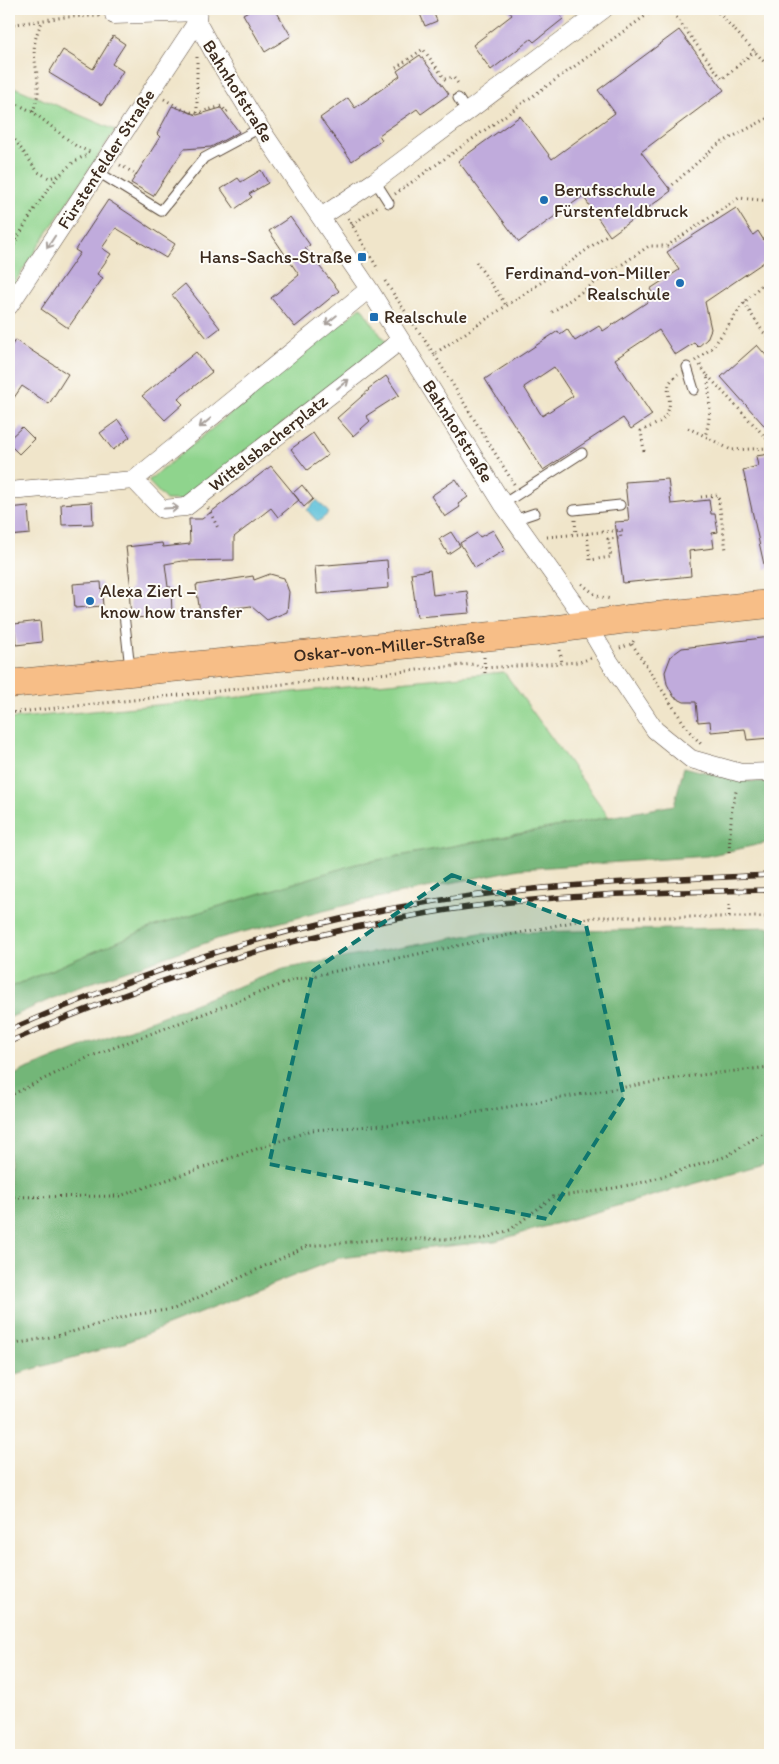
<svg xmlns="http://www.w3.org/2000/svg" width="779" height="1764" font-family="Itim,sans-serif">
	<rect width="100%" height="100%" fill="#fdfcf7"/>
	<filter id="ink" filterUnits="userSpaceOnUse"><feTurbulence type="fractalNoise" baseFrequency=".02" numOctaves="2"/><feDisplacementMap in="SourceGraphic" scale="10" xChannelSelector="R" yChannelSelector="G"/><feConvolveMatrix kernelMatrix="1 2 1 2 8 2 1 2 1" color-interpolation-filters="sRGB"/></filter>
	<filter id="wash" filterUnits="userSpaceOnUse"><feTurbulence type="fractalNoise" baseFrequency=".0096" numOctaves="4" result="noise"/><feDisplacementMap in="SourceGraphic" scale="20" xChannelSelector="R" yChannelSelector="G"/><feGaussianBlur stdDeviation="1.12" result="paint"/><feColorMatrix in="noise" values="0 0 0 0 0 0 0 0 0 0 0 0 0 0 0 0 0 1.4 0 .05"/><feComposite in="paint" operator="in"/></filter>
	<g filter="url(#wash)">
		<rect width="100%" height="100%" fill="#f0e5ca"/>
		<!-- green -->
		<path fill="#8fd48d" stroke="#657f56" d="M9 85 115 130 9 291Z
			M361 307 386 343 184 500H166L148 481Z
			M504 672 609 817 356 864 152 927 9 988V719Z"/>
		<!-- forest -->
		<path fill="#73b678" stroke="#57704b" d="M684 767 740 781 770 782V842L707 856 520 869 362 901 220 938 73 989 9 1018V988L152 927 356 864 674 805Z
			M770 927V1162L495 1241 339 1258 124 1343 9 1376V1078L24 1070 283 969 480 933Z"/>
		<!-- water -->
		<path fill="#5bc0d9" stroke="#4b757c" d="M317 500 329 513 318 522 307 510Z"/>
		<g id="blocks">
			<!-- building -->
			<path fill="#c0abdc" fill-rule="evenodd" d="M252 9H275L291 36 265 52 243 14Z
				M418 9H432L437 21 425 26Z
				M508 9H567L560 15 563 19 534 42 531 39 491 70 473 45 512 15Z
				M679 30 724 90 641 152 671 191 610 236 583 196 519 242 458 161 520 116 552 159 615 113 598 90Z
				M113 36 125 44 112 64 123 71 102 105 49 73 63 50 93 69Z
				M420 55 449 94 421 114 417 109 379 135 382 140 352 161 320 118 348 98 355 108 400 76 397 71Z
				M172 106 197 115 221 108 239 132 211 147 184 149 153 196 131 183 160 137 157 134Z
				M261 170 268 183 249 194 252 197 235 209 221 189 238 178 241 182Z
				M108 200 175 244 166 258 116 228 102 248 111 254 97 274 103 278 68 328 41 309 80 253 75 250Z
				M736 208 753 235 758 231 770 250V258L705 302 711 329 707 339 698 347 694 343 675 355 659 330 615 359 652 415 631 429 623 418 543 470 485 379 558 331 560 334 567 329 575 341 599 326 603 331 655 297 650 289 679 270 667 252ZM554 367 573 396 542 416 524 387Z
				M290 217 310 245 305 248 339 291 295 327 271 298 299 275 269 231Z
				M185 284 220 328 207 338 172 295Z
				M15 340 68 374 49 404 22 386 9 405V350Z
				M757 345 770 360V432L721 377Z
				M196 352 212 372 178 399 183 404 165 420 142 396Z
				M386 376 399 395 366 416 370 421 353 436 337 418 369 390 368 389Z
				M118 420 130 437 113 450 100 433Z
				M22 427 34 439 19 454 9 444V439Z
				M313 433 328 455 307 470 291 449Z
				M770 454V568L765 569 743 470 758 466 756 456Z
				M271 466 299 500 278 517 271 508 234 537V560L182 561 165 564 168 587H171L172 616 131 618 129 589H131L126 547 162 543 163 547 190 544 189 519H202Z
				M456 479 468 497 458 504 460 507 445 517 431 496Z
				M668 479 671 504 709 500 711 514H715L718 532 712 533 714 548 689 551 691 576 623 583 615 522 629 521 625 482Z
				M302 485 313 499 304 507 293 493Z
				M92 502 93 524 62 525 61 504Z
				M28 506 30 534 9 536V508Z
				M493 530 505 550 475 568 460 543 477 533 480 537Z
				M451 532 460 546 448 554 439 539Z
				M387 560 389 588 317 594 315 566Z
				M430 570 433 595 467 591 470 613 417 617 411 573Z
				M270 574 284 578 289 592 287 612 267 620 251 606 200 613 196 585 253 576 254 580Z
				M101 582 103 606 75 608 73 584Z
				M40 621 42 642 16 645 14 624Z
				M770 637V738L747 740 745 729 711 732 710 721 698 722 696 702H684L674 697 667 684 665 672 671 656 682 648Z"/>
		</g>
	</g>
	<g filter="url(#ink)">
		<use href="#blocks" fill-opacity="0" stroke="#564638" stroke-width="1"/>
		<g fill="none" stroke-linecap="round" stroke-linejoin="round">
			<!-- service casing -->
			<g stroke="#564638" stroke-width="11">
				<path id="service" d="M458 98 467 112
					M98 172 161 211 204 158 260 128
					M375 181 389 203
					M687 367 694 390
					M503 504 582 453
					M574 510 620 505
					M514 520 535 513
					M124 614 130 669"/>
			</g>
			<!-- minor casing -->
			<g stroke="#564638" stroke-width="19">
				<path id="minor" d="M114 15 198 12
					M197 22 215 55 260 128 369 289 503 504 582 615 609 661 655 730 691 759 741 773 770 772
					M321 217 375 181 604 9
					M9 306 197 22 198 9
					M134 480 162 509 186 507 401 340
					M9 491 134 480 369 289"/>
			</g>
			<!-- primary casing -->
			<g stroke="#564638" stroke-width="29">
				<g id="primary">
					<path id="s1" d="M9 684 543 631 628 619 770 604"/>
				</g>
			</g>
			<!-- path -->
			<path stroke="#564638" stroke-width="3" stroke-dasharray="1 4" stroke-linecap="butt" d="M670 9 722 79 755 51
				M715 9 770 68
				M9 25 65 17 100 16
				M197 57V113L222 106 226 112 230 109
				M396 68 423 49 445 79 453 77 460 86
				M164 99 185 111 197 113
				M9 100 33 112 76 146 92 153
				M33 112C35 106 37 99 38 93 39 62 26 52 43 20
				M9 132 38 172 49 178 62 175
				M120 165 137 175
				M669 188 717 145 770 117
				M395 194 655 9
				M348 218 378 269
				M352 225 378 206
				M9 253C24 227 58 161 89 155
				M476 262 506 305
				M385 281 411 320 407 322
				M744 303 763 332 770 337
				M552 312 649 246H667L739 198 770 201
				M411 320 434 354
				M695 361 713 347 744 303 770 276
				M700 365 707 375
				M688 428 705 436
				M770 442 707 375C710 396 712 415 705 436L731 450 770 448
				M644 451 641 431C649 427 663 423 667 413 675 397 659 388 678 374
				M514 484 434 354 554 274 608 234
				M701 497 718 495 726 550
				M208 508 218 528
				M575 520 576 535
				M587 534 590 560 611 557 608 539 621 538 620 531
				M547 537 623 530
				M582 584 597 596 611 599
				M632 644 689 731 701 744
				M620 648 632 644 635 638
				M560 650 562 663
				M484 657 485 674
				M9 713 474 664 484 668 580 662 591 658
				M729 852 732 806 737 788
				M729 905V917
				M9 1096 89 1057 293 980 596 917H770
				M9 1197 120 1196 312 1130 413 1123 684 1077 770 1067
				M9 1345 61 1335 131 1315 174 1309 307 1246 383 1239H483L510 1230 553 1197 599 1191 644 1182 727 1156 770 1128"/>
			<!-- service -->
			<use href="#service" stroke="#fff" stroke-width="9"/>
			<!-- minor -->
			<use href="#minor" stroke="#fff" stroke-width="18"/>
			<!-- primary -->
			<use href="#primary" stroke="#f7be87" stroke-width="28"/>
			<!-- rail casing -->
			<g stroke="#3b2a1e" stroke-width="5.5">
				<path id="rail" d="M9 1030C143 971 283 925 429 902 542 884 656 880 770 875
					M9 1042C144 982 283 937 429 913 542 894 656 892 770 890"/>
			</g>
			<!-- rail -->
			<use href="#rail" stroke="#fdfcf7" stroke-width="4" stroke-dasharray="11" stroke-linecap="butt"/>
		</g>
		<!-- one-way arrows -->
		<defs><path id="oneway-shaft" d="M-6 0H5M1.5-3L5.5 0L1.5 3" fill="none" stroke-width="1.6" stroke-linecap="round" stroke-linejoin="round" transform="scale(1.25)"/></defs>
		<g stroke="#a79f9a">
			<use href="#oneway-shaft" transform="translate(51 242) rotate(123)"/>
			<use href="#oneway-shaft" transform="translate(331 320) rotate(141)"/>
			<use href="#oneway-shaft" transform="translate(343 384) rotate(-38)"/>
			<use href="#oneway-shaft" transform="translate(205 423) rotate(141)"/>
			<use href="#oneway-shaft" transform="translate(171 508) rotate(-3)"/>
		</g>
	</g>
	<!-- marked area -->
	<path fill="#0f766e" fill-opacity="0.2" stroke="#0f766e" stroke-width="4" stroke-dasharray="10 6" stroke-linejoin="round" d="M452 875 586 925 624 1097 547 1219 269 1164 313 971Z"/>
	<!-- markers -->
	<g fill="#1f6fb2" stroke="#fdfcf7" stroke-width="2">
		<circle cx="544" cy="200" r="5"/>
		<rect x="357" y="252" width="10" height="10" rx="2.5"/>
		<circle cx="680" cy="283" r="5"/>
		<rect x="369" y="312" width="10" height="10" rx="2.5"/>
		<circle cx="90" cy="601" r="5"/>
	</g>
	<g text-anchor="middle" stroke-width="4" stroke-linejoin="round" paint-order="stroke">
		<!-- street labels -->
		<g font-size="18" fill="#3b2a1e" stroke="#fdfcf7">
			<text transform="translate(238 91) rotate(58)" y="6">Bahnhofstraße</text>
			<text transform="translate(106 159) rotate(-57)" y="6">Fürstenfelder Straße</text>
			<text transform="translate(458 431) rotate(58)" y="6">Bahnhofstraße</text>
			<text transform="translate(268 443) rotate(-38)" y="6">Wittelsbacherplatz</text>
			<text dy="6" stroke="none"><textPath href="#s1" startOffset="382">Oskar-von-Miller-Straße</textPath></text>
		</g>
		<!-- poi labels -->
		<g font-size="18" fill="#3b2a1e" stroke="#fdfcf7" text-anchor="start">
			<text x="554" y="196">Berufsschule<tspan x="554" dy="21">Fürstenfeldbruck</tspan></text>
			<text x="352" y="263" text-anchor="end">Hans-Sachs-Straße</text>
			<text x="670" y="279" text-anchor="end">Ferdinand-von-Miller<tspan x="670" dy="21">Realschule</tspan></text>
			<text x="384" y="323">Realschule</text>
			<text x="100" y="597">Alexa Zierl –<tspan x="100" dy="21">know how transfer</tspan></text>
		</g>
	</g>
	<!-- margin -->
	<rect width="779" height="1764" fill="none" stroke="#fdfcf7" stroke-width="30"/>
</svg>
